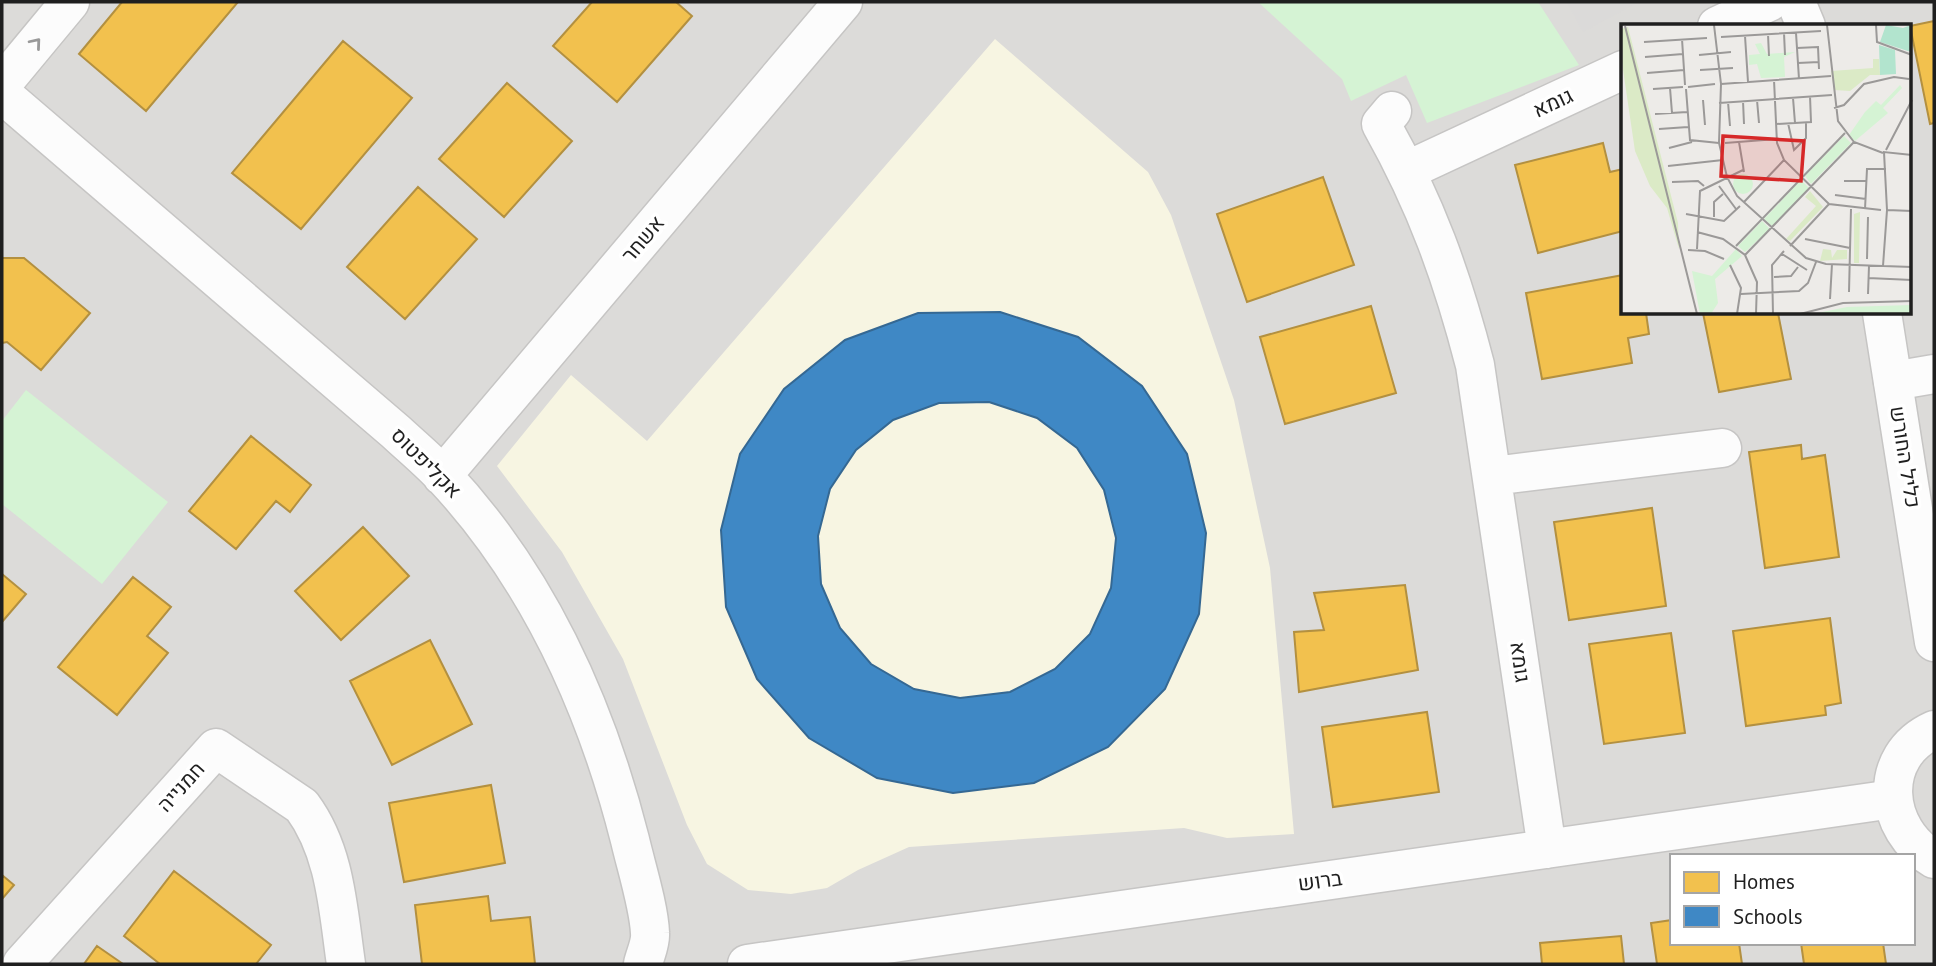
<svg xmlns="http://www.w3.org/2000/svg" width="1936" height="966" font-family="'PT Sans',Heebo,sans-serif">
	<rect width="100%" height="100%" fill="#edebe8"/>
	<!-- residential -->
	<path fill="#dcdbd9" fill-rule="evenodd" d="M2 2H1934V964H2ZM1623 26H1910V313H1623ZM1672 856H1913V943H1672Z"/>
	<!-- education -->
	<path fill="#f7f5e2" d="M995 39 1148 172 1171 215 1234 400 1270 568 1294 834 1227 838 1184 828 909 847 858 870 827 888 791 894 748 890 707 864 687 825 623 659 562 552 497 466 571 375 647 441Z"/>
	<!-- religious -->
	<path fill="#dbdad9" d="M1567 2H1639L1583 32Z"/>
	<!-- park -->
	<path fill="#d5f3d4" d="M1258 2H1538L1579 65 1427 123 1406 75 1351 101 1342 79Z
		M26 390 168 502 102 584 2 504V421Z"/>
	<!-- homes -->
	<path fill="#f2c14e" stroke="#b39040" stroke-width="2" d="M122 2H238L146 111 79 54Z
		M592 2H676L692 16 617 102 553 46Z
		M1934 21V123L1930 124 1910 26Z
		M343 41 412 98 301 229 232 173Z
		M507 83 572 141 504 217 439 159Z
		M1603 143 1610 172 1623 169V231L1538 253 1515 165Z
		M1323 177 1354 265 1247 302 1217 214Z
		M418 187 477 239 405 319 347 267Z
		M2 258H24L90 313 41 370 7 342 2 343Z
		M1623 275V313H1646L1649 334 1628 338 1632 363 1542 379 1526 293Z
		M1371 306 1396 393 1285 424 1260 337Z
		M1703 313H1778L1791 379 1719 392Z
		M251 436 311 485 290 512 276 501 236 549 189 511Z
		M1801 445 1802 459 1825 455 1839 557 1765 568 1749 452Z
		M1652 508 1666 606 1569 620 1554 522Z
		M363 527 409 576 341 640 295 591Z
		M2 574 26 594 2 622Z
		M133 577 171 607 147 636 168 653 117 715 58 667Z
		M1405 585 1418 670 1299 692 1294 632 1324 630 1314 593Z
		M1830 618 1841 703 1825 706 1826 715 1746 726 1733 631Z
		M1671 633 1685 733 1604 744 1589 644Z
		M430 640 472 724 392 765 350 681Z
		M1427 712 1439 792 1333 807 1322 727Z
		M491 785 505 863 404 882 389 803Z
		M174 871 271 945 256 964H160L124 936Z
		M2 875 14 885 2 899Z
		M488 896 491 921 530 917 535 964H422L415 905Z
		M1672 920V943H1739L1742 964H1657L1651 923Z
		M1621 936 1624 964H1542L1540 943Z
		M1801 943H1883L1886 964H1804Z
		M97 946 123 964H84Z"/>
	<!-- schools -->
	<path fill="#3f88c5" stroke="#356893" stroke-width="2" fill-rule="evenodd" d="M1000 312 1078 337 1142 386 1187 454 1206 533 1199 614 1165 689 1108 747 1034 783 953 793 877 778 809 738 757 679 726 607 721 530 740 454 784 389 845 340 918 313ZM989 402 1037 418 1077 448 1104 490 1116 538 1111 588 1090 634 1055 669 1010 692 960 698 914 689 871 664 840 628 821 584 818 536 830 489 856 450 893 420 939 403Z"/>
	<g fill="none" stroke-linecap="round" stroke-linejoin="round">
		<!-- minor casing -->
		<g stroke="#c6c5c4" stroke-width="41">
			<path id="minor" d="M1717 26 1769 2
				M2 94 396 432C411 446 428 460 442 475 538 577 596 706 630 840 636 866 649 907 650 933 651 943 645 955 643 964
				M1392 111 1381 124C1426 204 1452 276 1475 365L1547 849
				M1406 171 1623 70
				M1893 381 1934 374
				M442 476 843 2
				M1493 476 1722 448
				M22 964 216 748 302 806C336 852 338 910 346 964
				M747 964 1893 799"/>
		</g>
		<!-- tertiary casing -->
		<g stroke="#c6c5c4" stroke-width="41">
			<path id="tertiary" d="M1796 2 1806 26
				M2 84 70 2
				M1882 313 1934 642
				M1934 730C1876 756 1883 830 1934 859"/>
		</g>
		<!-- minor -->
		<use href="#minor" stroke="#fcfcfc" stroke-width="38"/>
		<!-- tertiary -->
		<use href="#tertiary" stroke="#fcfcfc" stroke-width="38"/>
	</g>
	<!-- one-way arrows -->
	<defs><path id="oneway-chevron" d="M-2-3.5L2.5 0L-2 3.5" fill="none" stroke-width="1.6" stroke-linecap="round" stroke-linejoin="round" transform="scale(1.75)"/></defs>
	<use stroke="#999" href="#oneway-chevron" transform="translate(36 43) rotate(-50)"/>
	<g text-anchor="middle" stroke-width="7" stroke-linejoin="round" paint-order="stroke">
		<!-- street labels -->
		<g font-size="21" fill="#1f1f1f" stroke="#fff">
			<text transform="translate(1553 103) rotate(-25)" y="7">גומא</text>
			<text transform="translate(643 239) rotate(-50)" y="7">אשחר</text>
			<text transform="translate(1905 457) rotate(81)" y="7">כליל החורש</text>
			<text transform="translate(426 463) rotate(45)" y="7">אקליפטוס</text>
			<text transform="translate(1520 662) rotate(82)" y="7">גומא</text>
			<text transform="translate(181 787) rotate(-48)" y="7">חמנייה</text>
			<text transform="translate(1320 881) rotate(-8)" y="7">ברוש</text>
		</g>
	</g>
	<!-- overview -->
	<g transform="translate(1621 24)">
		<rect width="290" height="290" fill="#edebe8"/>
		<path d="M7 3 57 199 58 225 46 184 29 162 14 127 0 32V5ZM252 35H258L259 51H249L229 67 213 66 210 47 252 44ZM189 167 202 183 169 217 165 215 195 182 184 173ZM239 188 238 239H233V190ZM202 225 210 226 211 234 216 226H226V235L199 237Z" fill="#dbeac6"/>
		<path d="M140 19 146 30 174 28 163 33 164 53 140 54 136 40 128 41V31L139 30 134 20ZM279 61 281 64 262 84 267 89 234 117 228 111 244 88 255 77 260 81ZM223 112 230 119 190 160 184 152ZM112 160a10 10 0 1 1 20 0a10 10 0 1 1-20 0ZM180 156 188 164 151 202 143 195ZM141 197 149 205 124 228 117 222ZM115 225 121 232 94 255 97 279 90 290H79L71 247 91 252ZM290 281V290H192L226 283Z" fill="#d5f3d4"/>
		<path d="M265 1 282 4 290 1V28L259 18ZM258 21 274 26 275 50 259 51Z" fill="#b2e4ce"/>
		<path fill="none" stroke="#9b9998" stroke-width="2" d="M93 1 100 60 98 119 106 153 116 172 185 234 205 240 291 243M206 1 217 97 233 118 262 129M255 1 256 18 291 31M4 2 76 290M163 9 164 31M175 9 178 55M147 10 148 32M124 12 127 58M100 13 200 7M61 15 64 61M23 18 86 14M176 24 197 23 198 45M78 31 110 28M24 33 62 30M177 39 198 38M79 46 112 44M26 49 63 46M153 56 156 119 163 136 208 180 260 186M100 60 210 52M67 63 94 60M49 64 51 89M32 65 62 63M65 65 69 116 98 119M172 74 174 99M82 76 84 101M136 76 138 99M122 77 123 100M107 78 109 102M98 79 211 71M213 84 223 81 243 60 273 53 288 55M34 90 66 88M167 99 173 126 185 114V98M155 100 190 98 189 72M38 105 67 103M118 118 123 148M104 119 156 115M48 124 71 118M265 126 291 76M47 142 102 136M223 157H246M51 158 77 157 83 162M98 162 115 185M214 171 245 175M123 178 163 136M244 185 246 145H265M266 186 291 187M65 190 103 197 119 182M93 193V178L102 170M76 208 102 215 124 231 136 258 135 290M184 215 229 224M115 222 224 109M169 222 208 180M76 225 79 167 122 146M67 226 84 227 103 235M161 230 186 246M124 231 233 118M246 235 247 193M109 241 120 264 116 290M262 242 266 186 263 128 291 131M153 253 170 252 177 243M247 254 291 256M228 268 230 185M120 270 178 267 187 259 195 238M247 270 248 242M209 275 211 240M152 290 151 241 163 227M179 290 222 279 291 277"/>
		<path fill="#d62828" fill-opacity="0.15" stroke="#d62828" stroke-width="3.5" d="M102 112 183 117 180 157 100 152Z"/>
		<rect width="290" height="290" fill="none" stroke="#1f1f1f" stroke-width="3.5"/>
	</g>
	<!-- border -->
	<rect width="1936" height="966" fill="none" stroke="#1f1f1f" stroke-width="7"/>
	<!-- legend -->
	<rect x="1670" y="854" width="245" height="91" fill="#ffffff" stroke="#a5a5a5" stroke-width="2"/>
	<rect x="1684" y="872" width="35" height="21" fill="#f2c14e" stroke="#a5a5a5" stroke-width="2"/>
	<text x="1733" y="889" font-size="21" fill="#1f1f1f">Homes</text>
	<rect x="1684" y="906" width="35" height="21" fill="#3f88c5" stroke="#a5a5a5" stroke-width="2"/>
	<text x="1733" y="924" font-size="21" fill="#1f1f1f">Schools</text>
</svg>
